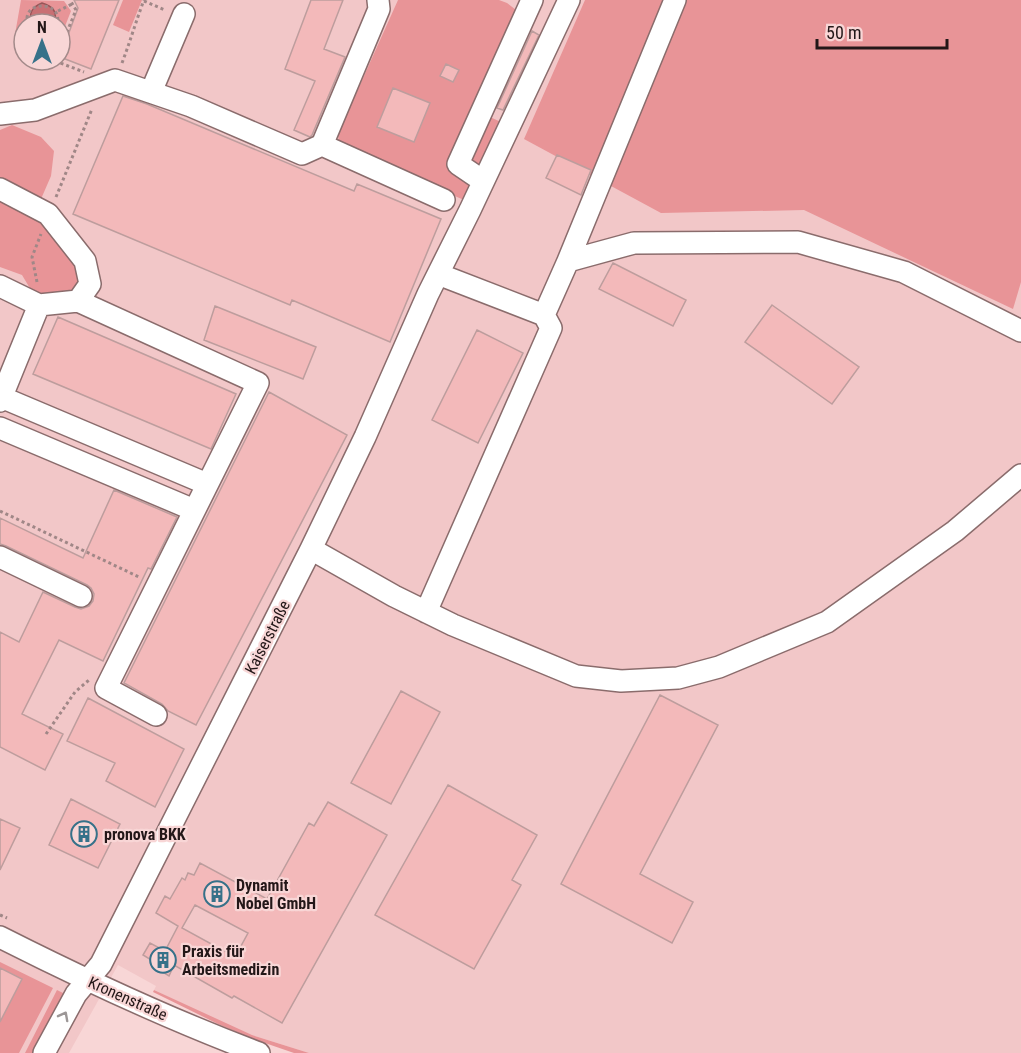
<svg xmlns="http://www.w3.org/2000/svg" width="1021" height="1053" font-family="'Roboto Condensed',sans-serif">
	<rect width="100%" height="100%" fill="#f8d6d6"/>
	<!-- built -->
	<path fill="#f2c7c8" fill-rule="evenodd" d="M0 0H1021V1053H309L252 1035 231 1027 154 990 156 986 118 965 69 1053H0ZM24 24H60V60H24Z"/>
	<!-- green -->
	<path fill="#e89497" d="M21 0 64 1 71 11 60 39V24H24V44L14 40Z
		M123 0H142L129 32 113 25Z
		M398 0H499L507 3 525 17 481 113 501 122 464 200 339 146 338 134Z
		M585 0H1021V282L1013 309 804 210 661 213 524 139Z
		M12 125 41 137 54 151 51 176 41 199 0 183V130Z
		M0 200 27 210 52 231 76 261 81 284 72 296 47 297 31 290 22 275 0 267Z
		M0 962 53 988 19 1053H0Z
		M57 990 65 994 35 1053H25Z
		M154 990 252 1035 309 1053H294L250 1038 218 1024 153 992Z"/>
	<!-- water -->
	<path fill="#c97074" stroke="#975558" stroke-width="1.5" d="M42 3C53 6 59 13 53 24H32C28 13 32 7 42 3Z"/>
	<!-- building -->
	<path fill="#f3b9ba" stroke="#bd9d9d" stroke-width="1.5" fill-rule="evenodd" d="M74 0H119L91 69 60 57 78 8Z
		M311 0H343L324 49 345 57 312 135 310 137 294 130 315 81 285 69Z
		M532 31 539 35 503 110 497 108Z
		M446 64 459 70 453 82 440 76Z
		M393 88 430 103 414 142 377 127Z
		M123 96 147 104 354 191 357 184 441 219 390 342 292 300 290 305 73 214Z
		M557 155 591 170 581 195 546 178Z
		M613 263 686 300 673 326 599 289Z
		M772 305 859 367 832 404 745 342Z
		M215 306 316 347 303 379 204 340Z
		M58 317 236 394 211 449 33 374Z
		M477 330 523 353 478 443 432 420Z
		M269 392 347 435 196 725 168 711 162 704 124 683Z
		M114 490 177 517 151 569 148 568 103 661 59 640 22 714 63 734 45 770 0 747V632L19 642 43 592 75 607 81 609 89 606 93 601 94 594 91 588 87 585 6 546 0 544V518L83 558Z
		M401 691 440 712 391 804 351 783Z
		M660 695 718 725 640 874 693 902 672 943 561 884Z
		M88 698 184 749 155 807 106 781 115 763 67 741Z
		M448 785 537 835 512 880 521 885 474 969 375 915Z
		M71 799 120 824 98 868 49 845Z
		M328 802 387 835 282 1023 234 996 232 998 174 965 169 976 156 968 158 964 143 955 150 943 165 951 178 926 156 913 165 896 170 899 182 878 185 880 188 873 194 875 200 863 267 899 309 823 314 826ZM195 905 248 933 235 957 182 928Z
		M0 819 20 828 0 870Z
		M0 968 22 979 0 1022Z"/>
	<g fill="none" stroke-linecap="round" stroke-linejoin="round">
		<!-- minor casing -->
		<g stroke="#8a6c6c" stroke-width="24">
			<path id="minor" d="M378 0 379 9 322 145 444 200
				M151 92 184 14
				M0 114 35 110 115 80 191 106 302 154 322 145
				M483 181 458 164 532 0
				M0 189 48 214 85 261 90 284 78 301 258 383 106 688 156 715
				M568 261 675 0
				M438 274 544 315 568 261 634 243 798 242 904 272 1021 331
				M0 286 39 305 78 301
				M1 397 207 484
				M0 401 39 305
				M0 428 194 510
				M311 549 394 596 453 625 576 676 621 681 678 678 719 667 827 622 955 531 1021 475
				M0 557 81 596
				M426 612 551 328 544 315
				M0 937C85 980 171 1020 259 1053
				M44 1053 76 994 101 964 311 549 365 437 428 294 470 210 569 0"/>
		</g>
		<!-- path -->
		<path stroke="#a08787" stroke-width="3" stroke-dasharray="3 3" stroke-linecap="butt" d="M144 1 165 10
			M58 11 72 4
			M28 24C20 0 64 0 57 24
			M60 49 76 10 70 0
			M55 61 84 72
			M122 63C130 42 136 21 144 0
			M56 197 92 109
			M37 282 32 257 41 234
			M0 511 139 577
			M46 734 75 692 89 680
			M0 915 7 918"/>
		<!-- minor -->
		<use href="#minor" stroke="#fff" stroke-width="21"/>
	</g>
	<!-- one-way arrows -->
	<defs><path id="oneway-chevron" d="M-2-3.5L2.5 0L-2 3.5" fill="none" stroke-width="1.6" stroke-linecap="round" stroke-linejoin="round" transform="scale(1.5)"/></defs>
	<use stroke="#9c9797" href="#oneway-chevron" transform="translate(64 1016) rotate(-62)"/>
	<!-- icons -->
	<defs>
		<g id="building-ring" transform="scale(1.35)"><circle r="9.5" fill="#f8d6d6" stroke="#367189" stroke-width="1.5"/><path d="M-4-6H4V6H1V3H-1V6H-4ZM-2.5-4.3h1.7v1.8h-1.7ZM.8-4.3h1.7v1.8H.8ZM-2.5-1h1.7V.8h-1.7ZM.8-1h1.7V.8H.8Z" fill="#367189"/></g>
	</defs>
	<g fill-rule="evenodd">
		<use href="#building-ring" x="84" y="834"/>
		<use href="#building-ring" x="217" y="894"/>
		<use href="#building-ring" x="163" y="960"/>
	</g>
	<g text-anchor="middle" stroke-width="4.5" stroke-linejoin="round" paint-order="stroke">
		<!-- street labels -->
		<g font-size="16" fill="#231718" stroke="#f8d6d6">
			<text transform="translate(267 637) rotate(-63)" y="6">Kaiserstraße</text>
			<text transform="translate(128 998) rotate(24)" y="6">Kronenstraße</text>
		</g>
		<!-- poi labels -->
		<g font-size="16" font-weight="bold" fill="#231718" stroke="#f8d6d6" text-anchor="start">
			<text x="104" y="840">pronova BKK</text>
			<text x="236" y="891">Dynamit<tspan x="236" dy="18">Nobel GmbH</tspan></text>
			<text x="182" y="957">Praxis für<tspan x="182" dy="18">Arbeitsmedizin</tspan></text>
		</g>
	</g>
	<!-- north arrow -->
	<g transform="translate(42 42)"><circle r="28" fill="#f8d6d6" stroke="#a38a8a" stroke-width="1.5"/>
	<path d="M0-4.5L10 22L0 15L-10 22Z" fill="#367189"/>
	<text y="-9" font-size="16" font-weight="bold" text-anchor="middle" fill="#231718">N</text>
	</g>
	<!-- scale -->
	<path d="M817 39v9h130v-9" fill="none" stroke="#231718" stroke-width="3"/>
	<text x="826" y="39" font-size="18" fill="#231718" stroke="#f8d6d6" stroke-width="4.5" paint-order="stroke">50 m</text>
</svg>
